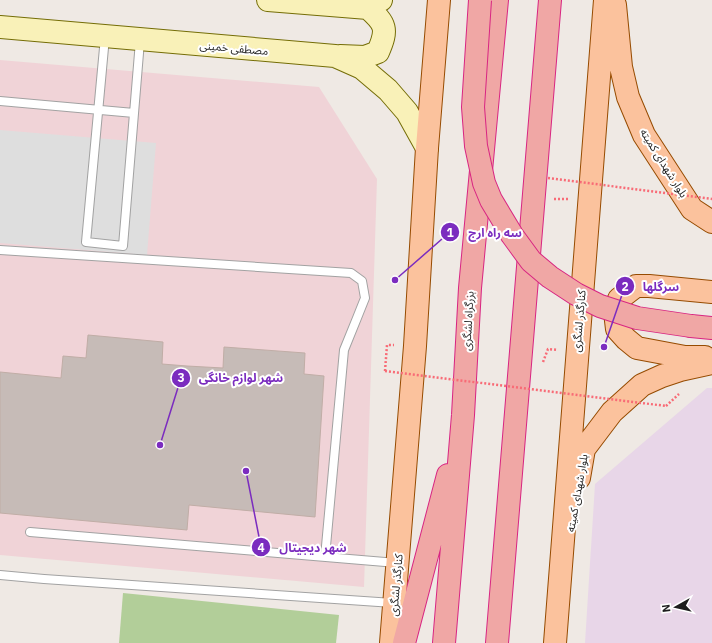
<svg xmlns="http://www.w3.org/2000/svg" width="712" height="643" font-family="'IBM Plex Sans','Noto Sans Arabic',sans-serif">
	<rect width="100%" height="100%" fill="#efe9e4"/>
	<!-- commercial -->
	<path fill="#f0d3d7" d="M0 60 319 87 377 179 364 587 0 555Z"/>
	<!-- industrial -->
	<path fill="#e8d6e8" d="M707 388H712V643H585L595 484Z"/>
	<!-- forest -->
	<path fill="#b2ce99" d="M123 593 339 615 336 643H119Z"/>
	<!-- parking -->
	<path fill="#dedede" d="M0 130 156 143 147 255 0 243Z"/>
	<!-- building -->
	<path fill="#c6bbb7" stroke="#c0ada6" d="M88 335 163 342 162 364 187 366 223 368 224 347 305 353 304 374 324 376 315 517 189 505 187 530 0 513V372L61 378 63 356 86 358Z"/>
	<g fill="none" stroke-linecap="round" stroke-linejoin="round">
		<!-- service casing -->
		<g stroke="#a2a2a2" stroke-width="10">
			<path id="service" d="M105 37 86 242 123 246 140 41
				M0 101 134 113
				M0 250 351 273 362 281 365 298 357 318 344 350 325 557
				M30 532 397 563
				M0 575 44 579 393 603"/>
		</g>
		<!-- secondary casing -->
		<g stroke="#746d06" stroke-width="24">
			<path id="secondary" d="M268 0 368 8 381 0
				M0 27 335 56 362 68 388 90 407 112 427 148
				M340 56 365 57 378 52C388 29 386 24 368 8"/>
		</g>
		<!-- primary casing -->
		<g stroke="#964b01" stroke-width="24">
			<path id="primary" d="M615 5 621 67 628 97 644 135 692 209 712 222
				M705 357H685L637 348 626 339 617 329 615 312 619 299 636 286H649L712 292
				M579 478 584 449 612 412 642 385 662 376 680 370 712 363
				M391 643 415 346 427 148 439 0
				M555 643 605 0"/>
		</g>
		<!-- trunk casing -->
		<g stroke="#d82582" stroke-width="24">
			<path id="trunk" d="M691 326 712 328
				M404 643 448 475
				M444 643 463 415 470 288 497 0
				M497 643 550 0"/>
		</g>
		<!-- path -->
		<path stroke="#f86b76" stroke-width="2.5" stroke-dasharray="2 2" stroke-linecap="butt" d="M554 199H569
			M543 362 548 349 558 350
			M385 371 387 345H394
			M666 406 679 394"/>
		<!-- service -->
		<use href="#service" stroke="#fff" stroke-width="8"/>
		<!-- secondary -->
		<use href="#secondary" stroke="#f9f1b8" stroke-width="22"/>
		<!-- primary -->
		<use href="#primary" stroke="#fbc29d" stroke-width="22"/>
		<!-- trunk -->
		<use href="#trunk" stroke="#f0a7a5" stroke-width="22"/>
		<!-- trunk-bridge casing -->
		<g stroke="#d82582" stroke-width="24" stroke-linecap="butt">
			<path id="trunk-bridge" d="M480 0 473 107 476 146 484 183 491 200 512 235 531 261 550 277 576 294 600 306 637 318 691 326"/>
		</g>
		<!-- path-bridge -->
		<path stroke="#f86b76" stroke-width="2.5" stroke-dasharray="2 2" stroke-linecap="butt" d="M548 178 712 199
			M385 371 666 406"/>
		<!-- trunk-bridge -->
		<use href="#trunk-bridge" stroke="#f0a7a5" stroke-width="22"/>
	</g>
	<g text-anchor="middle" stroke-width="4" stroke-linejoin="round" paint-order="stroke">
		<!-- street labels -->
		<g font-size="11" fill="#1e1e1e" stroke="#fff">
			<text transform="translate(234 48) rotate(5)" y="4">مصطفی خمینی</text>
			<text transform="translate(664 163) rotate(58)" y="4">بلوار شهدای کمیته</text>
			<text transform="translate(468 321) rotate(-87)" y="4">بزرگراه لشگری</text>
			<text transform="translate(579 321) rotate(-85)" y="4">کنارگذر لشگری</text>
			<text transform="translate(577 493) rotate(-80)" y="4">بلوار شهدای کمیته</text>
			<text transform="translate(396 585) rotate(-85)" y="4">کنارگذر لشگری</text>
		</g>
	</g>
	<!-- callouts -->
	<path fill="none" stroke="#7b2cbf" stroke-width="1.5" d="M395 280L450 232M604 347L625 286M160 445L181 378M246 471L261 547"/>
	<g fill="#7b2cbf" stroke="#fff" stroke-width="1.5">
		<circle cx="395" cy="280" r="4"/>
		<circle cx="604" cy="347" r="4"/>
		<circle cx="160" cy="445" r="4"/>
		<circle cx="246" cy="471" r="4"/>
		<circle cx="450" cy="232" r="10"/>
		<circle cx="625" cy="286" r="10"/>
		<circle cx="181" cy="378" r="10"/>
		<circle cx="261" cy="547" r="10"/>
	</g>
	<g font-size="12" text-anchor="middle" font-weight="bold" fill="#fff">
		<text x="450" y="237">1</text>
		<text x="625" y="291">2</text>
		<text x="181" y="382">3</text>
		<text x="261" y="552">4</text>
	</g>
	<g font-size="12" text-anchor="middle" font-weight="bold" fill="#7b2cbf" stroke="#fff" stroke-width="4" stroke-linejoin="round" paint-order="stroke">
		<text x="495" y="237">سه راه ارج</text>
		<text x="661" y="291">سرگلها</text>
		<text x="241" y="382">شهر لوازم خانگی</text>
		<text x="313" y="552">شهر دیجیتال</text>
	</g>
	<!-- north arrow -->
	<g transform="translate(676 607) rotate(262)" stroke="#ffffff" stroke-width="3" paint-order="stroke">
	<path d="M0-3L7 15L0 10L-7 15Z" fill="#1e1e1e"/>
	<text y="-6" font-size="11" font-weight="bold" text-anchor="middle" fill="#1e1e1e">N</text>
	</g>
</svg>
